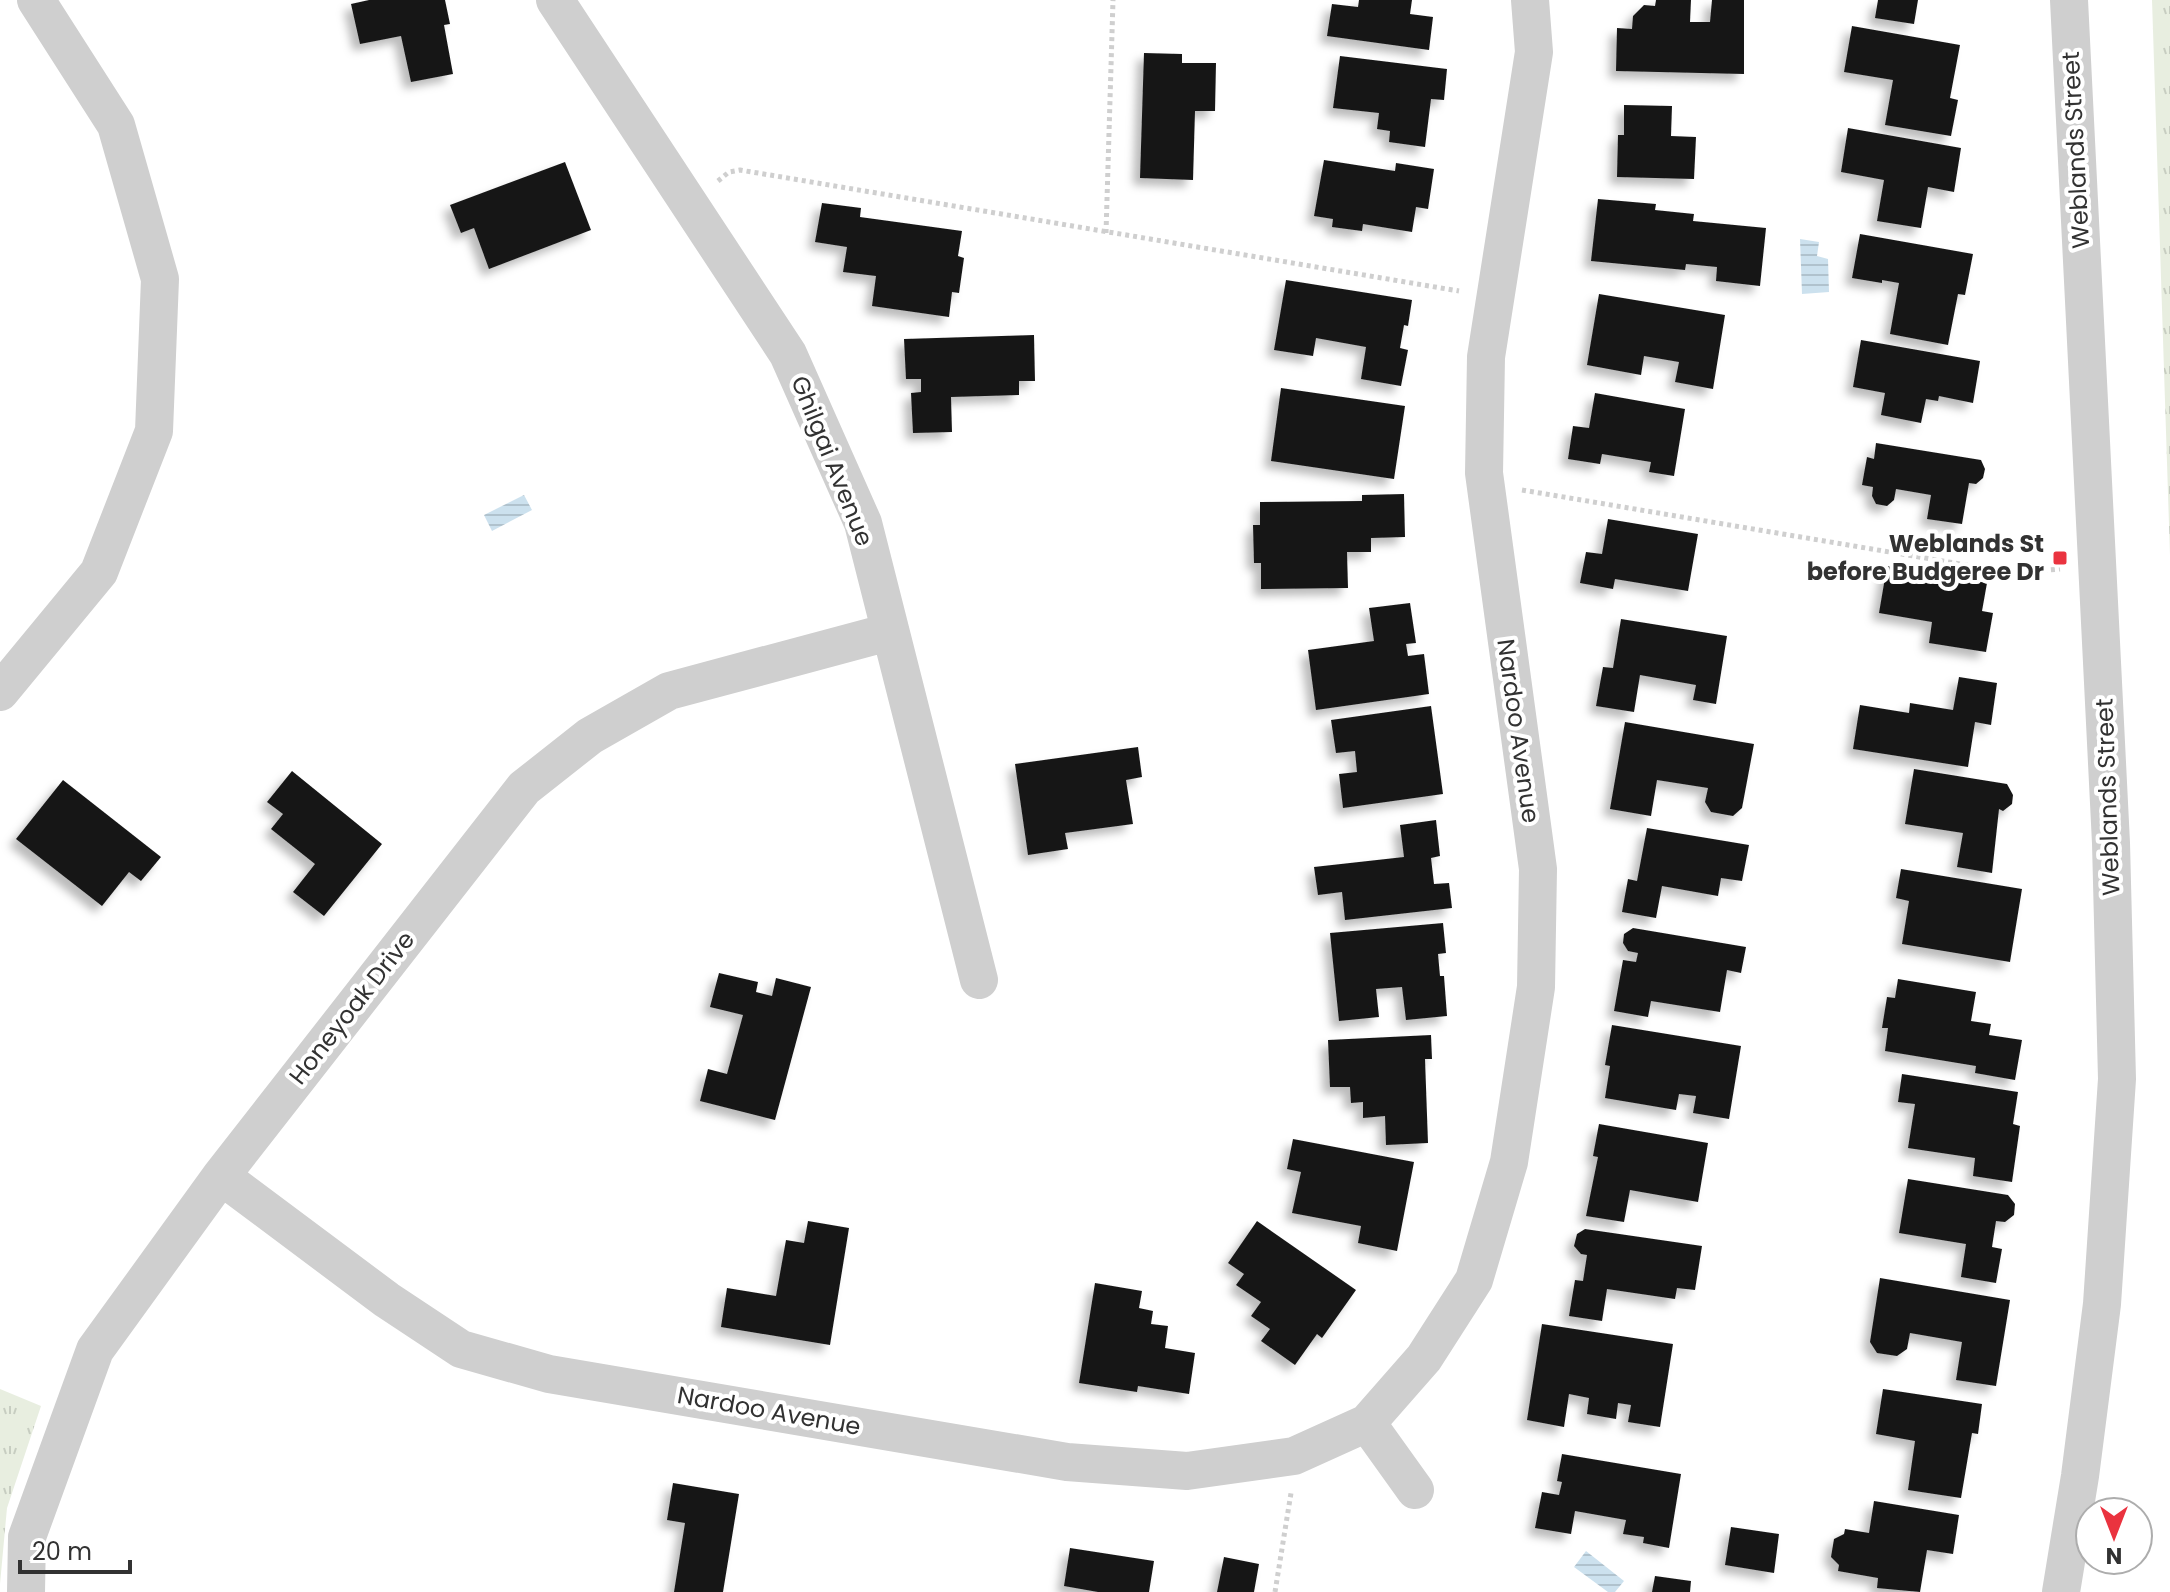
<svg xmlns="http://www.w3.org/2000/svg" width="2170" height="1592" font-family="Poppins,sans-serif">
	<defs>
		<pattern id="park-tufts" width="24" height="20" patternUnits="userSpaceOnUse" patternTransform="scale(2)"><rect width="24" height="20" fill="#e8eee0"/><path d="M3 7l-1-3M5 7V3M7 7l1-3M15 17l-1-3M17 17v-4M19 17l1-3" fill="none" stroke="#c7cdc1"/></pattern>
		<pattern id="water-rules" width="6" height="5" patternUnits="userSpaceOnUse" patternTransform="scale(2)"><rect width="6" height="5" fill="#cce1ee"/><path d="M0 2.5h6" fill="none" stroke="#b0c2cd"/></pattern>
		<filter id="shadow"><feDropShadow dx="-7" dy="7" stdDeviation="4" flood-color="#0004"/></filter>
	</defs>
	<rect width="100%" height="100%" fill="#fff"/>
	<!-- park -->
	<path fill="url(#park-tufts)" d="M2152 0H2170V555Z
		M0 1389 41 1406 7 1508 0 1584Z"/>
	<!-- water -->
	<path fill="url(#water-rules)" d="M1800 239 1819 242 1817 256 1828 259 1829 292 1802 294Z
		M524 495 532 510 492 531 484 515Z
		M1586 1551 1624 1581 1615 1592H1608L1574 1567Z"/>
	<!-- building -->
	<path fill="#191919" filter="url(#shadow)" d="M369 0H445L450 24 444 25 453 74 411 82 401 36 360 44 351 4Z
		M1359 0H1412L1410 14 1433 17 1429 50 1327 36 1332 4 1358 7Z
		M1656 0H1691L1690 22H1710L1712 0H1744V74L1616 71 1617 28 1632 29 1633 16 1644 5 1655 6Z
		M1878 0H1918L1914 24 1875 18Z
		M1852 26 1960 45 1950 98 1958 100 1951 136 1885 125 1893 80 1844 72Z
		M1144 53 1182 54V63H1216L1215 111H1195L1193 180 1140 178Z
		M1340 56 1447 69 1444 100 1431 99 1425 147 1389 142 1390 131 1377 129 1379 113 1333 108Z
		M1624 105 1672 106 1671 136 1696 137 1694 179 1617 177 1618 135H1624Z
		M1848 128 1961 148 1954 192 1928 187 1921 228 1877 221 1884 180 1841 172Z
		M1324 160 1395 171 1396 163 1434 169 1428 209 1416 207 1412 232 1363 224 1362 231 1332 227 1333 219 1314 216Z
		M565 162 591 230 489 269 474 228 461 233 450 205Z
		M1598 199 1656 204 1655 210 1694 214 1693 221 1766 228 1760 286 1716 281 1717 267 1686 264 1685 270 1591 261Z
		M822 203 861 208 860 217 962 231 958 256 964 258 959 293 952 292 949 317 872 306 876 276 843 272 847 247 815 242Z
		M1860 234 1973 254 1965 295 1958 294 1948 345 1890 334 1899 283 1882 280V283L1852 278Z
		M1286 280 1412 300 1408 326 1404 325 1400 348 1408 350 1401 386 1361 379 1366 347 1316 338 1313 356 1274 350Z
		M1599 294 1725 315 1713 389 1675 382 1679 362 1644 356 1641 375 1587 365Z
		M1034 335 1035 381H1019V395L951 397 952 432 913 433 911 393 921 392V379H906L904 339Z
		M1861 340 1980 361 1973 403 1939 396 1938 401 1926 399 1921 423 1881 415 1885 393 1853 387Z
		M1281 388 1405 406 1394 479 1271 461Z
		M1595 393 1685 409 1674 476 1649 472 1651 462 1602 454 1600 464 1568 459 1573 426 1589 428Z
		M1876 443 1981 460 1985 469 1983 478 1976 484 1969 483 1962 524 1927 519 1931 495 1896 489 1894 500 1887 506 1876 504 1872 496 1873 487 1862 485 1867 457 1874 459Z
		M1404 494 1405 537 1371 538V552H1347L1348 588 1261 589V563H1254L1253 525H1260V502L1362 501V495Z
		M1608 519 1698 534 1688 591 1615 579 1613 589 1580 583 1586 552 1602 554Z
		M1887 566 1987 583 1982 611 1993 613 1986 652 1929 643 1932 622 1879 613Z
		M1410 603 1416 643 1406 644 1408 656 1424 654 1429 694 1316 710 1308 650 1374 641 1369 608Z
		M1621 619 1727 636 1716 704 1693 700 1696 685 1640 675 1634 712 1596 706 1603 667 1613 668Z
		M1959 677 1997 683 1991 725 1975 722 1968 767 1853 749 1860 705 1909 713 1910 703 1953 710Z
		M1431 706 1443 794 1343 808 1339 774 1357 772 1355 751 1336 753 1331 720Z
		M1625 722 1754 744 1742 808 1733 816 1711 812 1705 802 1708 788 1657 780 1651 816 1610 809Z
		M1138 747 1142 777 1126 780 1133 824 1065 833 1068 849 1028 855 1015 764Z
		M1914 769 2007 784 2013 795 2012 804 2003 811 1999 809 1992 873 1957 867 1963 833 1905 824Z
		M292 771 382 844 324 916 293 892 315 864 271 829 283 814 267 802Z
		M63 780 161 857 141 881 129 872 102 906 16 839Z
		M1436 820 1440 856 1431 858 1434 884 1449 883 1452 908 1345 920 1342 892 1318 895 1314 867 1404 857 1400 825Z
		M1647 828 1749 845 1742 881 1721 878 1718 896 1662 886 1656 918 1622 912 1628 879 1637 881Z
		M1901 869 2022 889 2010 962 1902 944 1909 901 1896 898Z
		M1443 923 1446 953 1438 954 1440 976H1444L1447 1016 1406 1020 1402 987 1376 989 1379 1017 1339 1021 1330 933Z
		M1633 928 1746 947 1741 973 1727 970 1720 1012 1651 1001 1648 1017 1614 1011 1623 960 1636 962 1638 953 1628 951 1623 943 1624 934Z
		M719 973 758 982 756 992 772 996 776 978 811 987 775 1120 700 1101 708 1069 727 1074 743 1015 710 1007Z
		M1898 979 1976 992 1971 1021 1991 1024 1989 1035 2022 1040 2015 1080 1975 1073 1976 1066 1885 1051 1888 1028H1882L1887 997 1895 998Z
		M1612 1025 1741 1046 1729 1119 1693 1113 1696 1096 1679 1094 1676 1110 1605 1098 1610 1066 1605 1065Z
		M1431 1035 1432 1059H1425L1428 1143 1386 1145 1385 1116 1363 1118V1102L1351 1103 1350 1087H1330L1328 1040Z
		M1902 1074 2018 1092 2013 1124 2020 1126 2012 1182 1973 1176 1975 1158 1908 1148 1915 1104 1898 1102Z
		M1599 1124 1708 1143 1698 1202 1630 1190 1624 1222 1586 1216 1598 1157 1593 1156Z
		M1293 1139 1414 1162 1397 1251 1358 1243 1361 1226 1292 1213 1301 1172 1287 1169Z
		M1908 1179 2008 1195 2015 1204 2014 1215 2005 1222 1996 1221 1992 1247 2002 1249 1996 1283 1961 1277 1966 1244 1899 1233Z
		M808 1221 849 1228 830 1345 721 1327 727 1288 776 1296 786 1240 804 1243Z
		M1257 1221 1356 1290 1322 1338 1317 1334 1295 1365 1261 1341 1270 1329 1251 1316 1261 1302 1236 1285 1244 1274 1228 1263Z
		M1585 1229 1702 1246 1695 1290 1677 1288 1675 1299 1607 1289 1602 1321 1569 1316 1575 1280 1583 1281 1587 1255 1581 1254 1574 1246 1577 1234Z
		M1880 1278 2010 1300 1996 1386 1956 1380 1962 1342 1910 1333 1907 1349 1897 1356 1877 1353 1870 1342Z
		M1095 1283 1142 1291 1139 1308 1153 1311 1151 1324 1168 1326 1165 1348 1195 1353 1189 1394 1138 1386 1137 1392 1079 1383Z
		M1542 1324 1673 1344 1660 1427 1628 1422 1631 1405 1618 1403 1616 1419 1587 1414 1589 1398 1569 1394 1564 1427 1527 1420Z
		M1883 1389 1982 1404 1978 1434 1972 1433 1961 1498 1908 1490 1915 1441 1876 1434Z
		M1562 1454 1681 1474 1669 1548 1643 1543 1644 1537 1623 1534 1626 1520 1575 1511 1571 1534 1535 1528 1542 1492 1559 1495 1562 1482 1557 1481Z
		M673 1483 739 1494 723 1592H674L685 1523 667 1520Z
		M1874 1501 1959 1515 1953 1554 1927 1550 1920 1592 1877 1588 1878 1578 1838 1571 1839 1565 1831 1557 1834 1539 1844 1534 1845 1529 1869 1533Z
		M1731 1527 1779 1534 1774 1573 1725 1565Z
		M1070 1548 1154 1561 1149 1592H1098L1064 1586Z
		M1224 1557 1259 1564 1254 1592H1217Z
		M1655 1576 1691 1581 1690 1592H1652Z"/>
	<g fill="none" stroke-linecap="round" stroke-linejoin="round">
		<!-- path -->
		<path stroke="#cfcfcf" stroke-width="5" stroke-dasharray="4 4" stroke-linecap="butt" d="M718 181 729 172 740 170 1459 291
			M1106 233 1113 0
			M1522 490 2014 573 2060 569
			M1275 1592 1291 1493"/>
		<!-- minor -->
		<path stroke="#cfcfcf" stroke-width="38" d="M555 0 788 354 863 523 979 980
			M0 692 99 572 154 431 160 279 116 125 36 0
			M221 1176 387 1300 461 1349 549 1374 1067 1462 1187 1471 1294 1456 1367 1423 1424 1358 1474 1280 1509 1162 1536 987 1538 869 1484 473 1486 357 1534 52 1530 0
			M1367 1423 1415 1490
			M26 1592 27 1537 95 1350 221 1176 524 788 590 736 669 691 889 632
			M2061 1592 2080 1476 2102 1304 2117 1079 2111 843 2069 0"/>
	</g>
	<!-- markers -->
	<rect fill="#ea333f" stroke="#fff" stroke-width="3" x="2052" y="550" width="16" height="16" rx="4"/>
	<g text-anchor="middle" stroke-width="8" stroke-linejoin="round" paint-order="stroke">
		<!-- street labels -->
		<g font-size="24" fill="#323232" stroke="#fff">
			<text transform="translate(2076 150) rotate(-93)" y="8">Weblands Street</text>
			<text transform="translate(832 461) rotate(68)" y="8">Ghilgai Avenue</text>
			<text transform="translate(1518 731) rotate(82)" y="8">Nardoo Avenue</text>
			<text transform="translate(2108 797) rotate(-92)" y="8">Weblands Street</text>
			<text transform="translate(352 1008) rotate(-52)" y="8">Honeyoak Drive</text>
			<text transform="translate(769 1411) rotate(10)" y="8">Nardoo Avenue</text>
		</g>
		<!-- poi labels -->
		<g font-size="24" font-weight="bold" fill="#323232" stroke="#fff" text-anchor="end">
			<text x="2044" y="552">Weblands St<tspan x="2044" dy="28">before Budgeree Dr</tspan></text>
		</g>
	</g>
	<!-- north arrow -->
	<g transform="translate(2114 1536) rotate(180)"><circle r="38" fill="#ffffff" stroke="#adadad" stroke-width="2"/>
	<path d="M0-6L14 30L0 20L-14 30Z" fill="#ea333f"/>
	<text y="-12" font-size="22" font-weight="bold" text-anchor="middle" fill="#323232">N</text>
	</g>
	<!-- scale -->
	<path d="M20 1560v12h110v-12" fill="none" stroke="#323232" stroke-width="4"/>
	<text x="32" y="1560" font-size="24" fill="#323232" stroke="#ffffff" stroke-width="6" paint-order="stroke">20 m</text>
</svg>
